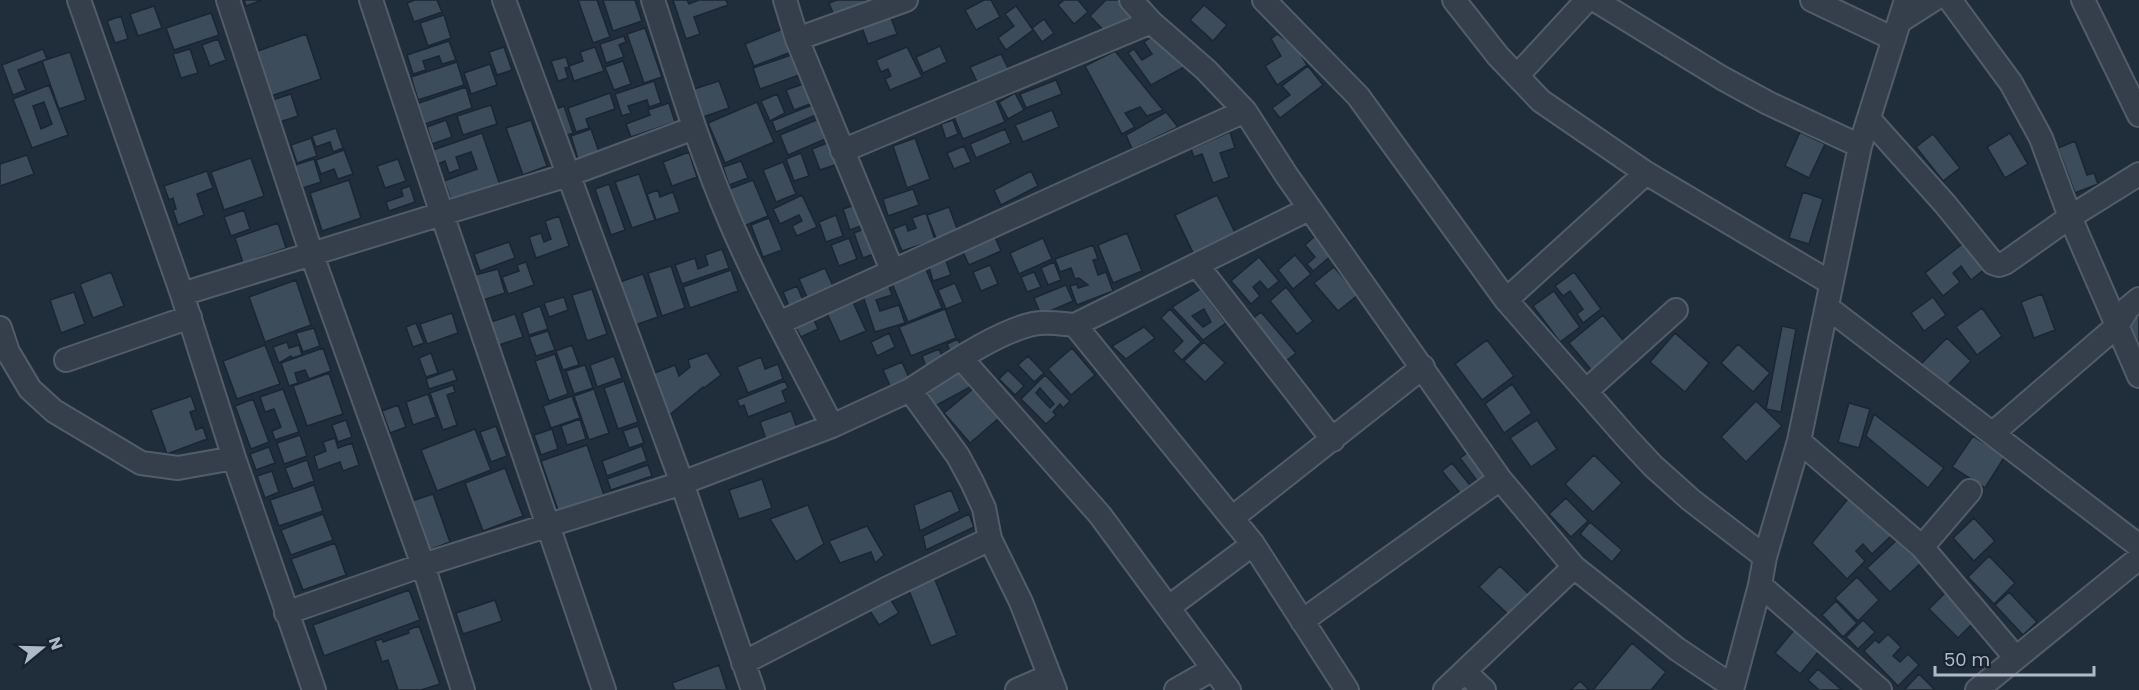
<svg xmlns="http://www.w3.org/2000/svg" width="2139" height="690" font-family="Poppins,sans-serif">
	<rect width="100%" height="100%" fill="#202e3b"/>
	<!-- building -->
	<path fill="#3c4c5b" stroke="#1b2632" stroke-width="1.5" fill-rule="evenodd" d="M244 0H262L246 6Z
		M415 0H437L442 12 414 22 407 3Z
		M578 0H597L610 37 593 43Z
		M603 0H635L642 21 613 31Z
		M673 0H687L689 4 699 0H726L728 5 694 17 700 34 686 39Z
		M837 0H871L873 5 835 18 829 3Z
		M984 0H991L1000 17 976 30 965 10Z
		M1064 0H1078L1088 12 1074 24 1058 5Z
		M1106 0H1120L1137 19 1107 34 1090 16Z
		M1204 5 1227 25 1213 41 1190 20Z
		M154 6 162 28 138 36 130 14Z
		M1016 6 1033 30 1006 50 998 38 1014 26 1005 14Z
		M211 13 219 35 174 50 166 28Z
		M444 15 451 38 428 46 420 23Z
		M890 15 897 34 868 44 861 25Z
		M121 16 128 39 115 43 107 21Z
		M1044 19 1054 33 1042 42 1032 28Z
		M645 28 662 77 644 83 627 34Z
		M785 28 794 51 754 66 745 44Z
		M1157 33 1188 65 1151 85 1128 53 1134 49 1142 60 1152 54 1144 42Z
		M306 34 321 79 271 96 255 52Z
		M1277 34 1296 47 1307 65 1277 85 1265 66 1281 56 1271 39Z
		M624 36 626 42 619 45 624 57 606 63 600 44Z
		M218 39 226 60 210 66 202 45Z
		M449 41 456 60 442 64 439 56 423 61 426 70 413 74 407 55Z
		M940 46 947 62 923 73 916 57Z
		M504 47 512 70 497 75 489 52Z
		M595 47 604 71 574 81 569 66 583 61 580 52Z
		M907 47 922 77 890 90 885 79 891 76 888 69 881 72 876 60Z
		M43 49 47 59 18 70 26 90 13 95 2 65Z
		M190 49 198 73 181 78 173 54Z
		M1115 51 1163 110 1147 116 1140 107 1125 113 1135 127 1122 134 1085 66Z
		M70 52 86 100 59 109 42 61Z
		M794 54 802 74 760 89 753 68Z
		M1001 54 1011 74 980 88 970 67Z
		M566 57 569 67 565 68 568 78 558 81 551 61Z
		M623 61 631 84 614 90 605 67Z
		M457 62 464 85 418 100 411 77Z
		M490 64 497 85 471 94 464 73Z
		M1308 66 1323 85 1280 118 1272 108 1290 95 1282 86Z
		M1056 80 1062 94 1026 108 1020 94Z
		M654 81 661 103 649 107 647 100 628 106 631 113 622 116 615 94Z
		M719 81 729 108 703 117 694 89Z
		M806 83 813 103 794 110 786 90Z
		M49 85 68 135 32 148 13 99ZM44 102 52 124 41 129 33 106Z
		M466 87 472 108 422 125 416 104Z
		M610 93 615 109 586 119 589 128 576 132 568 108Z
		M1015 93 1024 110 1008 119 999 102Z
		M291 94 298 116 280 122 272 100Z
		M777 94 785 113 770 121 761 101Z
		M996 100 1005 122 963 139 954 117Z
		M757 102 774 142 725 163 708 123Z
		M669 103 675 122 631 137 626 124 650 115 648 110Z
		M491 105 497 124 463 135 457 116Z
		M812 105 816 115 776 132 772 121Z
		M564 106 573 133 562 137 553 110Z
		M1052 110 1059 127 1023 142 1015 125Z
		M1166 112 1178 127 1132 149 1126 135Z
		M821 118 830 137 788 155 780 135Z
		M446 120 452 137 432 144 427 127Z
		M531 120 547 166 523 175 506 128Z
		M953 120 958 134 946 139 941 124Z
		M336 128 343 148 333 152 330 142 316 147 312 136Z
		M591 129 599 152 578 159 571 136Z
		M1005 129 1011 143 976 158 970 144Z
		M1230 132 1235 148 1220 153 1229 177 1213 183 1202 154 1194 157 1191 149Z
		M1800 132 1825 144 1809 178 1785 166Z
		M482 133 500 185 452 202 444 181 477 169 471 152 456 157 460 169 449 173 445 161 438 164 433 150Z
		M2010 133 2028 164 2005 178 1987 147Z
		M1933 134 1960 168 1943 181 1916 147Z
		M311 138 317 156 297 163 291 145Z
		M915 138 930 179 907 188 893 146Z
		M832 141 841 163 820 170 812 149Z
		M2075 141 2087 175 2094 173 2098 184 2075 193 2058 148Z
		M964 146 971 162 954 169 947 153Z
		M344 150 353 174 338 179 334 169 321 174 316 160Z
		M689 152 697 177 672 186 663 162Z
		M801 153 809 176 794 181 786 159Z
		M27 155 34 174 0 186V164Z
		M251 158 264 196 224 210 211 172Z
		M314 159 321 182 303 188 295 165Z
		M398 159 406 181 385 188 377 166Z
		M741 161 748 178 729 185 723 167Z
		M783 162 796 194 776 202 763 170Z
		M207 171 213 188 197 194 204 215 178 225 173 210 176 209 173 198 169 200 164 186Z
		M1031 171 1038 186 1001 205 994 190Z
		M639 174 655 220 632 228 615 182Z
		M349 180 361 218 322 231 310 193Z
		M753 180 768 216 744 226 729 189Z
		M609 184 625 230 611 235 595 189Z
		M410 186 415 202 389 211 386 202 403 196 401 189Z
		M913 189 919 205 888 216 883 199Z
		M658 190 660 197 673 192 680 212 656 220 647 194Z
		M1803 192 1823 199 1809 244 1789 238Z
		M802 195 817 227 797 236 792 226 802 221 799 215 780 224 773 209Z
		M1217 195 1238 239 1196 259 1175 215Z
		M858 204 866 224 850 230 843 209Z
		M949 207 958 231 936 238 927 215Z
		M244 210 250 229 231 236 224 217Z
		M926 213 935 240 902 251 893 229 906 224 908 231 916 228 912 218Z
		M836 215 843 236 826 242 819 222Z
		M559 216 569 246 536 258 529 237 541 233 544 242 551 239 545 221Z
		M769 218 782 250 763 257 751 225Z
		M278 223 286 248 243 263 235 238Z
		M869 227 879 252 863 258 854 233Z
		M1127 233 1142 271 1113 283 1098 245Z
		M994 235 1001 251 969 265 962 250Z
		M1315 236 1331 256 1313 271 1307 264 1315 257 1305 245Z
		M849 238 857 259 839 266 831 245Z
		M1043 238 1052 259 1019 274 1010 253Z
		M1966 241 1986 268 1971 280 1961 266 1953 273 1960 282 1943 296 1925 273Z
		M509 242 515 258 480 271 474 254Z
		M1093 245 1098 259 1093 260 1098 275 1106 272 1113 291 1077 305 1070 286 1077 284 1078 288 1088 285 1079 278 1075 279 1071 268 1060 272 1055 259Z
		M722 249 729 268 682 284 675 265 695 258 698 269 708 265 705 255Z
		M1295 255 1311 274 1293 289 1278 270Z
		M1259 257 1279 281 1268 290 1260 281 1253 287 1260 296 1251 304 1231 281Z
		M945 258 951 275 933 281 928 264Z
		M526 262 534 285 508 294 502 277 519 271 517 265Z
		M1054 262 1061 280 1048 285 1041 268Z
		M990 265 998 284 981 291 973 272Z
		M671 266 685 308 662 316 648 273Z
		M925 267 942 308 908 322 891 281Z
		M1334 267 1358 295 1338 311 1314 283Z
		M825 268 836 293 810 304 799 279Z
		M498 269 505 293 483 300 475 275Z
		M731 270 738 291 690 308 683 287Z
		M111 272 124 306 93 318 80 284Z
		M1034 272 1041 287 1027 292 1021 277Z
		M1574 272 1601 309 1583 323 1577 314 1583 309 1570 291 1563 296 1555 286Z
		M643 274 658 317 635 325 620 282Z
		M296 280 311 325 265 342 249 297Z
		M955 283 963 302 946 309 938 290Z
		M888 284 892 295 876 300 880 311 899 305 905 323 875 332 862 293Z
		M1066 285 1073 301 1041 315 1034 298Z
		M797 286 806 307 792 313 783 292Z
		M1286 287 1313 321 1297 334 1270 301Z
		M592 289 607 334 587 341 572 295Z
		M1200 289 1226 323 1203 340 1172 307ZM1204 309 1211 322 1203 327 1192 316Z
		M1554 291 1580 327 1560 342 1533 306Z
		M74 292 85 324 61 333 50 300Z
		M2042 294 2055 330 2034 338 2021 302Z
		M564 297 568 310 549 317 544 303Z
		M1933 297 1946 315 1924 331 1911 313Z
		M852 300 866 331 840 342 826 311Z
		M540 306 548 329 529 335 522 313Z
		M1982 308 2002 336 1977 355 1956 327Z
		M945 309 956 338 911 356 899 327Z
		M1170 309 1201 342 1182 360 1173 351 1183 341 1161 318Z
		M1261 312 1296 353 1285 362 1250 321Z
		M452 313 458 333 427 344 420 324Z
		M2139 313V345L2126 320Z
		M515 314 523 337 499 345 491 322Z
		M1603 315 1626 344 1593 372 1569 343Z
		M814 320 818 329 801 337 796 328Z
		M416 323 424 343 413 347 406 327Z
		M1782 326 1796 329 1781 412 1766 409Z
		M1144 327 1155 338 1126 359 1112 346Z
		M314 328 320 346 303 352 296 333Z
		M548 331 555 350 536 356 529 337Z
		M889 333 895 347 877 356 871 342Z
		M1675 333 1709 363 1685 392 1650 362Z
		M1947 338 1971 361 1945 388 1921 364Z
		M958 339 963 352 952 356 947 344Z
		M1487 340 1514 376 1482 400 1455 364Z
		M287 342 289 348 299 345 302 355 292 358 291 356 279 363 273 347Z
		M1204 342 1225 363 1205 382 1184 361Z
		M1738 344 1770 373 1753 392 1721 363Z
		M265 345 280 384 237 399 223 361Z
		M572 345 579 365 563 370 556 351Z
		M323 348 331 371 309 379 305 370 295 373 298 383 289 386 281 363Z
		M1072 348 1095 375 1071 395 1048 369Z
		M939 349 944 361 927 369 922 356Z
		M431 353 438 373 426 377 419 358Z
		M707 353 721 375 704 388 703 387 667 417 652 374 675 365 679 376 690 367 688 360Z
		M555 354 568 394 549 401 535 361Z
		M614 356 622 378 597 387 590 365Z
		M1028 356 1044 373 1034 382 1018 365Z
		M761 357 765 369 778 364 783 379 748 393 737 367Z
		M902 362 910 380 891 388 883 370Z
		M585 365 593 388 574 394 566 371Z
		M961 366 972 386 935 406 924 386Z
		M453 369 457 380 429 389 426 379Z
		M1008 370 1024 386 1015 395 999 379Z
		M329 373 343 414 307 426 293 386Z
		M1045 375 1070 401 1063 408 1060 404 1053 412 1056 415 1046 424 1021 399ZM1040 388 1054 404 1050 408 1036 393Z
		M624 381 638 422 618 429 604 388Z
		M785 381 788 388 782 391 786 402 748 417 744 405 740 407 737 400Z
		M1512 384 1532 413 1504 433 1485 404Z
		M453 385 455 392 447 395 457 425 443 430 430 393Z
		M974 388 999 418 970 443 944 413Z
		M283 389 299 432 275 440 272 431 281 427 274 409 265 412 260 397Z
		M594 389 609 433 589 440 574 396Z
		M428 394 436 417 413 425 406 402Z
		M191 396 196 410 190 412 196 430 203 427 207 439 167 454 151 410Z
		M572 396 580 418 551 428 543 406Z
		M253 399 269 442 251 449 235 406Z
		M1756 401 1782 426 1746 462 1721 437Z
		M1849 403 1870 409 1859 448 1838 442Z
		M398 405 406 427 390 433 382 411Z
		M791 411 798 431 767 442 760 422Z
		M1874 414 1944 468 1928 488 1866 436Z
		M580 419 586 439 567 445 561 426Z
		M346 420 352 437 338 442 332 425Z
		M1537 420 1557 449 1531 467 1510 438Z
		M496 426 507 456 491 462 480 432Z
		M638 426 644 443 629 448 623 431Z
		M475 429 491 470 437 491 421 450Z
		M552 429 558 449 541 455 534 435Z
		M300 435 307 456 284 464 277 443Z
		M1973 436 2005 456 1985 488 1952 467Z
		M335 438 338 448 352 443 359 465 343 471 340 462 318 470 314 456 326 451 323 442Z
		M587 445 604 495 558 510 541 461Z
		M642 446 647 461 607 476 602 461Z
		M269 447 275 463 256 470 250 454Z
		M1471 450 1488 473 1478 482 1460 458Z
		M1594 455 1622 483 1593 512 1565 484Z
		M307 460 314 481 293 489 285 468Z
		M1452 463 1470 485 1460 493 1442 471Z
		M648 465 652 476 611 490 607 479Z
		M505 468 523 516 483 531 465 483Z
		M272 471 279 492 265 498 257 476Z
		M762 479 772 508 739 519 729 490Z
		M314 485 323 511 279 526 270 500Z
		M951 490 960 511 920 531 914 505Z
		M433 494 450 542 424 552 406 503Z
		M1851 495 1891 536 1872 554 1863 544 1856 551 1865 561 1847 579 1812 543Z
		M1566 498 1588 521 1571 537 1549 514Z
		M808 505 824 544 796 562 770 519Z
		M323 514 333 540 291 555 281 530Z
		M969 514 974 527 926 550 923 536Z
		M1974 518 1995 541 1974 561 1953 538Z
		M1590 522 1622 550 1612 562 1580 534Z
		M867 526 884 555 875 563 871 552 840 563 829 541Z
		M1898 539 1921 563 1890 592 1867 568Z
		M335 543 346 575 303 590 291 559Z
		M1989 556 2015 583 1994 604 1968 577Z
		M1500 566 1531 596 1511 617 1479 587Z
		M934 577 957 635 931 646 908 588Z
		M1857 577 1879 600 1858 621 1835 598Z
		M409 590 420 620 324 656 313 625Z
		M1946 592 1975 621 1958 638 1929 609Z
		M2009 592 2037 622 2023 635 1995 605Z
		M888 595 899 613 879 625 868 608Z
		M495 600 502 621 463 634 456 613Z
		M1836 601 1857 623 1843 637 1822 615Z
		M1863 620 1875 632 1858 649 1846 637Z
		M1799 624 1824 645 1800 674 1775 653Z
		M419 626 440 684 421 690H398L388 660 382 662 375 641 382 639 383 642 409 633 408 630Z
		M1888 634 1901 647 1893 656 1900 662 1908 654 1919 665 1898 686 1864 651 1875 640 1879 643Z
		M1632 643 1666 672 1651 690H1593Z
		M719 665 727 690H675L672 683Z
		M1818 669 1842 690H1819L1808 680Z
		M1919 674 1935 690H1906L1905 689Z
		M1580 681 1589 690H1571Z"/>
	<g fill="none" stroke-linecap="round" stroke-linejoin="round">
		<!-- minor casing -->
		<g stroke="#525d69" stroke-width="26">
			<path id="minor" d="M79 0 182 294 234 458 314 690
				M228 0 312 255 423 565 463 690
				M371 0 442 214 604 690
				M504 0 682 483 753 690
				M653 0C677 74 699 149 730 221 760 291 797 358 832 426
				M785 0 797 39 892 270
				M1131 0 1151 22 1206 70 1245 111 1287 176 1500 479 1574 567 1677 649 1732 686
				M1264 0 1358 96 1506 300 1627 438 1653 466 1691 500 1765 557
				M1454 0 1498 56 1541 101 1646 173 1831 283
				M1595 0 1722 78 1768 103 1860 146
				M1812 0 1894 39
				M1950 0 2011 83 2041 138 2070 217 2139 376
				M2083 0 2139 115
				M1900 21 1933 0
				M797 39 906 0
				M1517 76 1587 0
				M1869 119 1945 204 1993 263 1999 265 2005 263 2070 217 2139 174
				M842 151 1151 22
				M1197 265 1333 440
				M182 294 568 175 694 128
				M1506 300 1646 173
				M1827 307 2139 546
				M779 323 1245 111
				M1075 325 1253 544 1347 690
				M0 328 8 352 30 389 54 411 141 463 178 468 234 458
				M961 358 1100 515 1229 690
				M66 360 190 317
				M910 390C943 369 996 332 1033 324 1046 321 1062 324 1075 325L1309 209
				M1586 391 1676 310
				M1993 433 2117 326 2128 308 2139 299
				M1799 441 1922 547 2015 657
				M1232 518 1423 367
				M1922 547 1970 491
				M1760 585 1880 690
				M1169 607 1253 544
				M286 613 423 565 682 483 832 426 910 390 958 456 972 482 984 508 990 539 1021 602 1055 690
				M1302 621 1500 479
				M743 663 886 589 990 539
				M1465 672 1484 690
				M1017 690 1049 676
				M1176 690 1213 669
				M1445 690 1574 567
				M1732 690 1760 585 1765 557 1799 441 1860 146 1906 0
				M1977 690 2139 558"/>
		</g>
		<!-- minor -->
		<use href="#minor" stroke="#343f4b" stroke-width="22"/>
	</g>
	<!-- north arrow -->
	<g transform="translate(42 648) rotate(71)" stroke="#192430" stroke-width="4.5" paint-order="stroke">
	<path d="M0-4.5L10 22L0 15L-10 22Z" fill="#afbac8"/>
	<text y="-9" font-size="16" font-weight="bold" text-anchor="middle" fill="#afbac8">N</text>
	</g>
	<!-- scale -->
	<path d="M1935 666v9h159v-9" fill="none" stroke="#afbac8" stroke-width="3"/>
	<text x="1944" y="666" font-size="18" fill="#afbac8" stroke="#192430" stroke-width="4.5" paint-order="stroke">50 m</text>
</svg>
